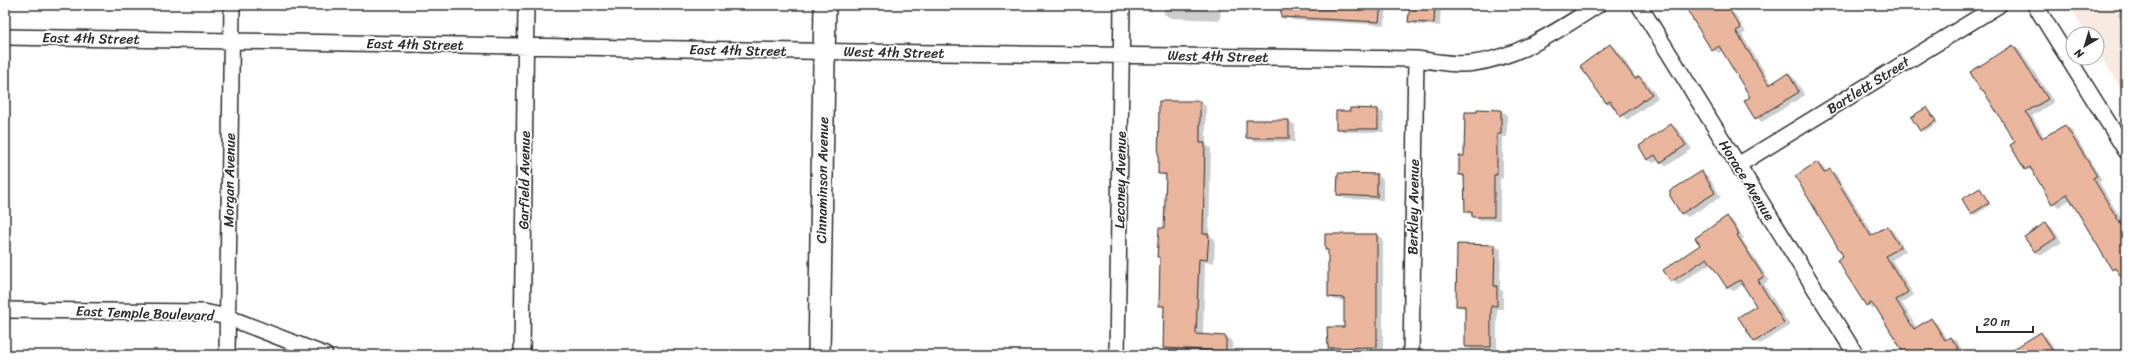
<svg xmlns="http://www.w3.org/2000/svg" width="2131" height="360" font-family="Sriracha,sans-serif">
	<rect width="100%" height="100%" fill="#fff"/>
	<filter id="ink" filterUnits="userSpaceOnUse"><feTurbulence type="fractalNoise" baseFrequency=".025" numOctaves="2"/><feDisplacementMap in="SourceGraphic" scale="8" xChannelSelector="R" yChannelSelector="G"/><feConvolveMatrix kernelMatrix="1 2 1 2 8 2 1 2 1" color-interpolation-filters="sRGB"/></filter>
	<g filter="url(#ink)">
		<!-- built -->
		<path fill="#f8e9e1" d="M2069 5H2126V96L2097 50V34H2087Z"/>
		<!-- shadow -->
		<path fill="#0003" d="M1164 5H1221L1220 20 1171 18 1164 14Z
			M1286 5H1387L1385 25 1292 20 1286 17Z
			M1411 5H1441L1440 26 1416 25 1410 21Z
			M1540 5H1557L1548 11Z
			M1685 5H1726L1729 10 1735 14 1746 32 1742 35 1772 84 1788 74 1794 78 1805 95 1762 122 1756 118 1751 97 1723 51 1719 53 1713 50Z
			M1935 5H1951L1942 10Z
			M2124 5H2126V27L2118 15Z
			M1610 45 1617 49 1637 79 1639 77 1646 81 1658 98 1627 120 1607 102Z
			M2013 46 2020 50 2054 102 2032 116 2045 138 2065 126 2071 129 2102 180 2099 182 2126 227V282L2119 272 2113 269 2071 199 2059 207 2053 203 2034 172 2026 169 2011 145 2016 142 1986 93 1982 90Z
			M1200 102 1206 106V145L1211 148 1209 235 1215 239 1214 263 1205 262 1203 335 1226 337 1232 340V354L1163 355 1165 308 1160 305 1167 177 1159 174Z
			M1927 108 1938 123 1924 132 1912 118Z
			M1378 110 1384 113V132H1344L1337 128Z
			M1501 111 1507 114V137H1503V179L1500 178V220H1479L1466 211 1465 178 1460 175 1465 157Z
			M1289 121 1295 125V142L1253 141 1247 138Z
			M1671 125 1678 129 1692 149 1667 166 1659 160 1654 163 1648 160 1640 147Z
			M1817 163 1824 167 1827 172 1830 170 1836 174 1874 235 1887 227 1893 231 1906 251 1892 260 1914 295 1902 303 1917 328 1931 320 1937 323 1947 340 1950 338 1957 341 1964 353 1962 355H1906L1876 307 1873 309 1867 305 1845 256Z
			M1702 172 1708 176 1721 197 1688 217 1681 213Z
			M1339 174 1377 175 1383 179V200L1345 199 1338 195Z
			M1980 190 1991 205 1975 215 1972 213Z
			M1727 217 1733 221 1744 238 1742 239 1769 280 1764 284 1790 326 1760 344 1754 341 1758 306 1744 284 1734 291 1727 288 1711 263 1678 285 1672 281Z
			M2046 224 2052 227 2062 242 2042 255 2035 252Z
			M1377 235 1383 238V350H1378V355H1329L1328 328H1345V301L1335 300 1329 297V251L1326 249Z
			M1495 246 1501 249 1500 289 1503 291V309H1497V350H1473L1466 347V309L1457 306Z
			M2041 334 2047 337 2058 355H2017Z
			M1811 348 1821 355H1800Z"/>
		<!-- building -->
		<path fill="#e9b59c" stroke="#2b2b2b" d="M1281 5H1381L1379 22 1281 17Z
			M1410 5H1435L1434 23 1408 22Z
			M1684 5H1726L1741 28 1736 31 1769 85 1788 73 1799 92 1755 119 1744 101 1750 97 1719 46 1712 51Z
			M1610 44 1635 79 1639 76 1652 94 1620 117 1610 101 1606 103 1580 66Z
			M2013 45 2048 99 2026 112 2042 138 2065 125 2097 176 2093 178 2126 233V284L2115 268 2112 270 2067 194 2052 204 2030 167 2025 170 2010 145 2015 142 1983 90 1981 91 1970 72Z
			M1159 101H1200V143H1205L1203 234H1209L1207 260 1199 259 1196 334 1226 336V351L1163 348 1164 306H1159L1160 257H1157L1159 228H1164L1166 174H1158Z
			M1927 107 1936 121 1920 131 1911 117Z
			M1350 108 1378 109V129H1336V111H1350Z
			M1477 109 1501 110V134H1497V175H1494V217H1472V212H1465L1464 175H1459V156H1464L1465 112H1477Z
			M1246 120H1289V138H1246Z
			M1671 124 1686 145 1660 163 1655 155 1647 160 1639 146Z
			M1817 162 1824 173 1830 169 1871 236 1887 226 1900 247 1886 256 1908 292 1896 300 1914 329 1931 318 1945 340 1950 337 1959 349 1953 353 1954 355H1905L1878 311 1871 303 1866 306 1837 260 1843 256 1795 176Z
			M1702 171 1715 193 1681 214 1670 196V191Z
			M1338 173 1377 174V197L1337 195Z
			M1980 188 1989 203 1971 214 1962 199Z
			M1727 216 1739 234 1737 235 1764 277 1758 280 1784 323 1754 342 1738 317 1756 306 1740 280 1727 288 1707 258 1671 282 1663 270 1700 245 1695 238Z
			M2046 222 2056 238 2035 252 2024 237Z
			M1325 234H1377V347L1328 348 1327 327H1344V298L1328 297V250H1325Z
			M1457 244 1495 245 1494 286H1497V306H1491V347H1465V306H1456Z
			M2041 332 2055 355H2004Z"/>
		<g fill="none" stroke-linecap="round" stroke-linejoin="round">
			<!-- street casing -->
			<g stroke="#2b2b2b" stroke-width="18">
				<path id="street" d="M1639 5 1856 355
					M2035 5 2126 151
					M5 37 856 52 1416 59C1434 61 1456 66 1474 63 1520 57 1560 29 1598 5
					M1738 165 1999 5
					M5 310 204 312 227 317 325 355
					M227 355 232 5
					M522 355 526 5
					M1117 355 1122 5
					M1411 355 1416 59"/>
			</g>
			<!-- secondary casing -->
			<g stroke="#2b2b2b" stroke-width="24">
				<path id="secondary" d="M819 355 825 5"/>
			</g>
			<!-- street -->
			<use href="#street" stroke="#fff" stroke-width="15"/>
			<!-- secondary -->
			<use href="#secondary" stroke="#fff" stroke-width="21"/>
		</g>
	</g>
	<g text-anchor="middle" stroke-width="3.5" stroke-linejoin="round" paint-order="stroke">
		<!-- street labels -->
		<g font-size="14" fill="#2b2b2b" stroke="#fff">
			<text transform="translate(91 38) rotate(1)" y="5">East 4th Street</text>
			<text transform="translate(415 44) rotate(1)" y="5">East 4th Street</text>
			<text transform="translate(738 50) rotate(1)" y="5">East 4th Street</text>
			<text transform="translate(894 52) rotate(1)" y="5">West 4th Street</text>
			<text transform="translate(1218 56) rotate(1)" y="5">West 4th Street</text>
			<text transform="translate(1868 85) rotate(-32)" y="5">Bartlett Street</text>
			<text transform="translate(229 180) rotate(-89)" y="5">Morgan Avenue</text>
			<text transform="translate(524 180) rotate(-89)" y="5">Garfield Avenue</text>
			<text transform="translate(822 180) rotate(-89)" y="5">Cinnaminson Avenue</text>
			<text transform="translate(1120 180) rotate(-89)" y="5">Leconey Avenue</text>
			<text transform="translate(1747 180) rotate(58)" y="5">Horace Avenue</text>
			<text transform="translate(1413 207) rotate(-89)" y="5">Berkley Avenue</text>
			<text transform="translate(145 313) rotate(2)" y="5">East Temple Boulevard</text>
		</g>
	</g>
	<!-- margin -->
	<rect width="2131" height="360" fill="none" stroke="#fff" stroke-width="20"/>
	<rect x="10" y="10" width="2111" height="340" fill="none" stroke="#2b2b2b" stroke-width="1.5" filter="url(#ink)"/>
	<!-- north arrow -->
	<g transform="translate(2085 46) rotate(218)"><circle r="19" fill="#ffffff" stroke="#aaaaaa"/>
	<path d="M0-3L7 15L0 10L-7 15Z" fill="#2b2b2b"/>
	<text y="-6" font-size="11" font-weight="bold" text-anchor="middle" fill="#2b2b2b">N</text>
	</g>
	<!-- scale -->
	<path d="M1977 326v6h56v-6" fill="none" stroke="#2b2b2b" stroke-width="2"/>
	<text x="1983" y="326" font-size="12" fill="#2b2b2b" stroke="#ffffff" stroke-width="3" paint-order="stroke">20 m</text>
</svg>
